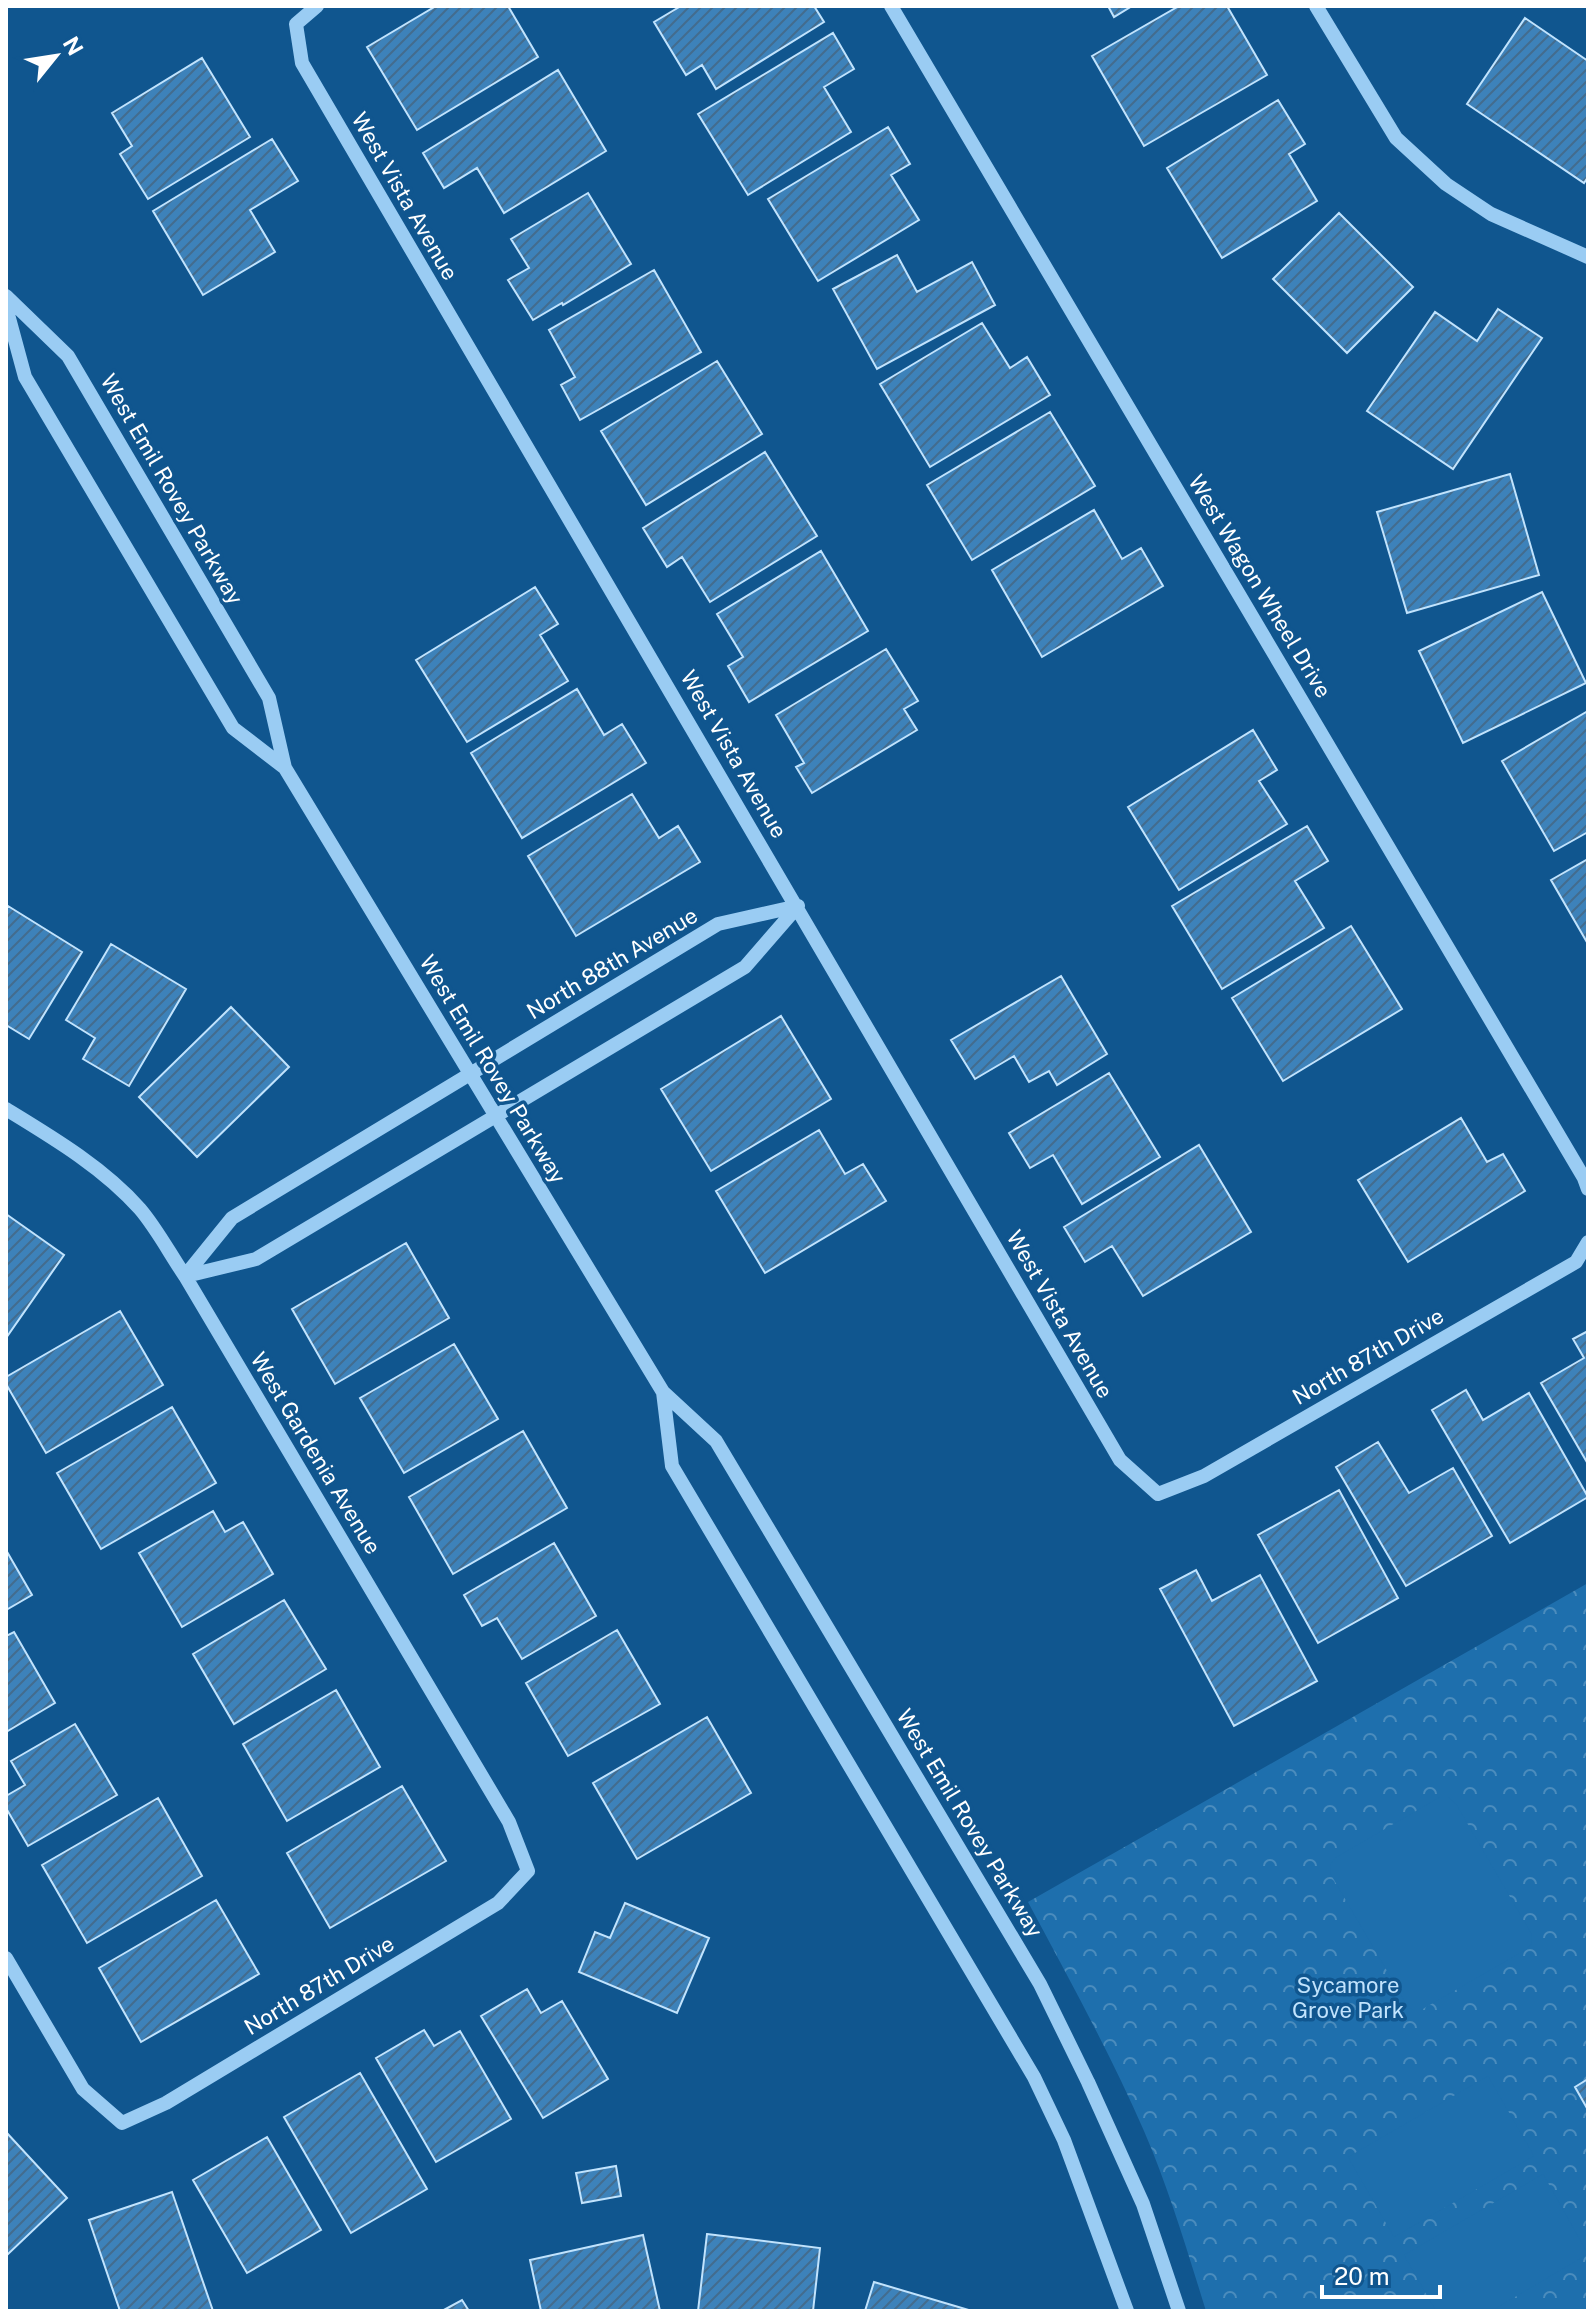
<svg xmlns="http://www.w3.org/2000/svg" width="1594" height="2317" font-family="'Public Sans',sans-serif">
	<defs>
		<pattern id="park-crowns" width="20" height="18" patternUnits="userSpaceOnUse" patternTransform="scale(2)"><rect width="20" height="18" fill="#1e6fad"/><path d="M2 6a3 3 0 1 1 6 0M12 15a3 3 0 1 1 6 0" fill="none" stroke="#4b8cbd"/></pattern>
		<pattern id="building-hatch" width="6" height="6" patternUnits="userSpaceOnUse" patternTransform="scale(2)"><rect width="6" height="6" fill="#3d82ba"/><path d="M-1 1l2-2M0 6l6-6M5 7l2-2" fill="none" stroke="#436c8e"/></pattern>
	</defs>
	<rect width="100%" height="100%" fill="#10568f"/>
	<!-- park -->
	<path fill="url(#park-crowns)" d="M1588 1583V2311H1206C1187 2250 1169 2189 1144 2131 1110 2053 1068 1977 1028 1902Z"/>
	<!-- pitch -->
	<path fill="#1e6fad" d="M1440 1797H1448L1456 1804 1531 1933 1532 1943 1527 1949 1421 2010H1413L1408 2007 1330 1873 1331 1864 1335 1858Z
		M1488 2076 1534 2156 1394 2237 1348 2157Z
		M1543 2174 1588 2254 1491 2311H1436L1404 2255Z"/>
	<!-- building -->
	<path fill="url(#building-hatch)" stroke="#c1e3fd" stroke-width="2" d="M436 6H508L538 57 417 130 367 47Z
		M681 6H814L824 22 716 89 702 65 686 75 654 22Z
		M1108 6H1132L1114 17Z
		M1179 6H1227L1267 75 1144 146 1092 56Z
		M1525 18 1588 61V177L1584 183 1467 104Z
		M833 33 854 69 824 87 851 132 748 195 698 114Z
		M202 58 250 137 148 199 120 154 132 146 112 113Z
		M558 70 606 151 504 213 477 168 444 188 423 153Z
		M1278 100 1305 144 1289 154 1317 201 1222 258 1167 168Z
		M888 127 910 164 891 175 919 220 818 281 768 199Z
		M272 139 298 181 250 210 275 252 203 295 153 211Z
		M588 193 631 264 563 305 562 303 533 320 508 280 529 268 511 239Z
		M1339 213 1413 287 1347 353 1273 279Z
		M897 255 917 292 972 262 995 305 877 369 833 289Z
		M654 270 701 352 580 420 561 385 575 377 549 330Z
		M1498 309 1542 338 1453 469 1367 411 1435 312 1477 341Z
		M982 323 1010 368 1027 357 1050 395 930 467 880 384Z
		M717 361 762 434 646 505 601 431Z
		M1050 412 1095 486 972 560 927 485Z
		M765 452 817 536 710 602 682 557 667 567 643 528Z
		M1510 474 1539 575 1407 613 1377 512Z
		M1094 510 1122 559 1141 548 1163 586 1042 657 992 570Z
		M821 551 868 631 749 702 728 666 743 657 717 614Z
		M535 587 558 624 540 635 568 681 467 742 416 660Z
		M1542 592 1586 683 1463 743 1419 651Z
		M886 649 918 701 904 709 917 730 812 793 796 767 804 763 776 715Z
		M577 689 604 735 622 724 646 763 522 838 471 753Z
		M1588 711V832L1554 851 1502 761Z
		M1253 730 1277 770 1259 781 1287 824 1179 890 1128 807Z
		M632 794 659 838 678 826 700 862 576 936 528 856Z
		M1307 826 1328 861 1295 881 1324 928 1222 989 1172 906Z
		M1588 859V944L1551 880Z
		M8 906 82 952 29 1039 6 1025V910Z
		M1351 926 1402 1009 1283 1081 1232 998Z
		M111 944 186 989 129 1086 83 1059 95 1038 66 1020Z
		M1061 976 1107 1054 1057 1085 1049 1071 1029 1082 1014 1056 975 1079 951 1040Z
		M231 1007 289 1067 197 1157 139 1097Z
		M781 1016 831 1099 711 1171 661 1089Z
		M1109 1073 1160 1157 1082 1204 1053 1155 1030 1168 1009 1133Z
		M1461 1118 1487 1162 1503 1154 1525 1191 1408 1262 1358 1180Z
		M819 1130 845 1174 863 1164 886 1201 765 1273 716 1191Z
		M1199 1145 1251 1232 1143 1296 1112 1246 1085 1262 1064 1227Z
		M6 1214 64 1255 6 1338Z
		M406 1243 449 1318 335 1384 292 1309Z
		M120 1311 163 1385 46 1453 6 1384V1377Z
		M1588 1331V1464L1541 1383 1584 1358 1573 1339Z
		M454 1344 498 1419 404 1473 360 1398Z
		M1466 1390 1483 1420 1529 1393 1588 1497 1510 1543 1432 1410Z
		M172 1407 216 1483 101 1549 57 1473Z
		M523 1431 567 1508 453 1574 409 1497Z
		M1378 1442 1409 1493 1453 1468 1492 1536 1406 1586 1336 1467Z
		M1339 1490 1398 1598 1318 1643 1258 1535Z
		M213 1511 225 1532 243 1522 273 1574 182 1627 139 1553Z
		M554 1543 596 1616 522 1659 497 1618 482 1626 464 1595Z
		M6 1550 32 1595 6 1610Z
		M1196 1570 1212 1601 1260 1575 1317 1681 1234 1726 1160 1589Z
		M284 1600 326 1669 234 1724 193 1654Z
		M617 1630 660 1704 568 1756 526 1683Z
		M14 1632 55 1703 6 1732V1636Z
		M336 1690 380 1767 287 1821 243 1744Z
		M707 1717 751 1793 637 1859 593 1783Z
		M75 1724 117 1795 28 1846 6 1808V1796L25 1785 11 1761Z
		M402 1786 446 1861 330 1928 287 1853Z
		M158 1798 202 1876 87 1943 42 1865Z
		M216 1900 259 1974 141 2042 99 1968Z
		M625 1903 709 1938 677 2013 579 1972 595 1932 610 1938Z
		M527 1989 541 2013 562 2001 608 2079 543 2118 481 2016Z
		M424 2030 434 2046 460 2031 511 2119 436 2162 376 2058Z
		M360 2073 427 2189 351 2233 284 2117Z
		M1588 2079V2110L1575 2087Z
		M6 2132 67 2198 6 2256Z
		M267 2137 321 2230 247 2273 193 2180Z
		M616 2166 621 2196 582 2203 576 2173Z
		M172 2192 213 2311H120L89 2220Z
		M707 2234 820 2248 813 2311H698Z
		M643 2235 660 2311H541L530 2260Z
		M874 2282 972 2311H865Z
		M462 2300 469 2311H442Z"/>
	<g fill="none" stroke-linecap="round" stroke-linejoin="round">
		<!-- minor -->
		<path stroke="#9accf3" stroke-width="14" d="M317 6 296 24 302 63 1120 1460 1158 1494 1204 1476 1576 1262 1588 1242
			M891 6 1584 1178 1588 1189
			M1316 6 1396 138 1446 184 1491 214 1588 257
			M6 296 68 356 269 698 285 768 663 1392 716 1441 1040 1984 1088 2082 1143 2204 1179 2311
			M6 307 25 377 233 728 285 768
			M6 1109C52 1137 104 1168 140 1209 157 1229 170 1254 185 1276L509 1822 528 1871 498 1903 166 2103 122 2123 83 2089 6 1958
			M185 1276 232 1218 718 924 798 906
			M186 1276 256 1259 745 967 798 906
			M663 1392 672 1466 1034 2077 1064 2140 1127 2311"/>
	</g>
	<g text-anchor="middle" stroke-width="7" stroke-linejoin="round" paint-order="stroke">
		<!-- street labels -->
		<g font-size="22" fill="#fff" stroke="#10568f">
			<text transform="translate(405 196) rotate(60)" y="8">West Vista Avenue</text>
			<text transform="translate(172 489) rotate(60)" y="8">West Emil Rovey Parkway</text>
			<text transform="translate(1260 586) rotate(59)" y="8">West Wagon Wheel Drive</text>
			<text transform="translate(734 754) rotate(60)" y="8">West Vista Avenue</text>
			<text transform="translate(612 963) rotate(-31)" y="8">North 88th Avenue</text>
			<text transform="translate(493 1069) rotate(59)" y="8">West Emil Rovey Parkway</text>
			<text transform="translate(1060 1314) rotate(60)" y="8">West Vista Avenue</text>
			<text transform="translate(1368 1356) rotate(-30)" y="8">North 87th Drive</text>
			<text transform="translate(316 1453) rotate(59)" y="8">West Gardenia Avenue</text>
			<text transform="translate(970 1823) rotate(59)" y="8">West Emil Rovey Parkway</text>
			<text transform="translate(319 1985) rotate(-31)" y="8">North 87th Drive</text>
		</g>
		<!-- park labels -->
		<g font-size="22" fill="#c1e3fd" stroke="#10568f">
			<text x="1348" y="1993">Sycamore<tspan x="1348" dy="25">Grove Park</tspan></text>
		</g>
	</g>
	<!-- border -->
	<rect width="1594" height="2317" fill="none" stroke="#ffffff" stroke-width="16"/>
	<!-- north arrow -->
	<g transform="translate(56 56) rotate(60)" stroke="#10568f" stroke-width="6" paint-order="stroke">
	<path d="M0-6L14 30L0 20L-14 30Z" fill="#ffffff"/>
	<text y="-12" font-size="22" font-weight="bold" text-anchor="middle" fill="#ffffff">N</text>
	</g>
	<!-- scale -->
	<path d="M1322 2285v12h118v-12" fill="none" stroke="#ffffff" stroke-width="4"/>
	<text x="1334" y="2285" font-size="24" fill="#ffffff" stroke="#10568f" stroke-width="6" paint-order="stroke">20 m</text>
</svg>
